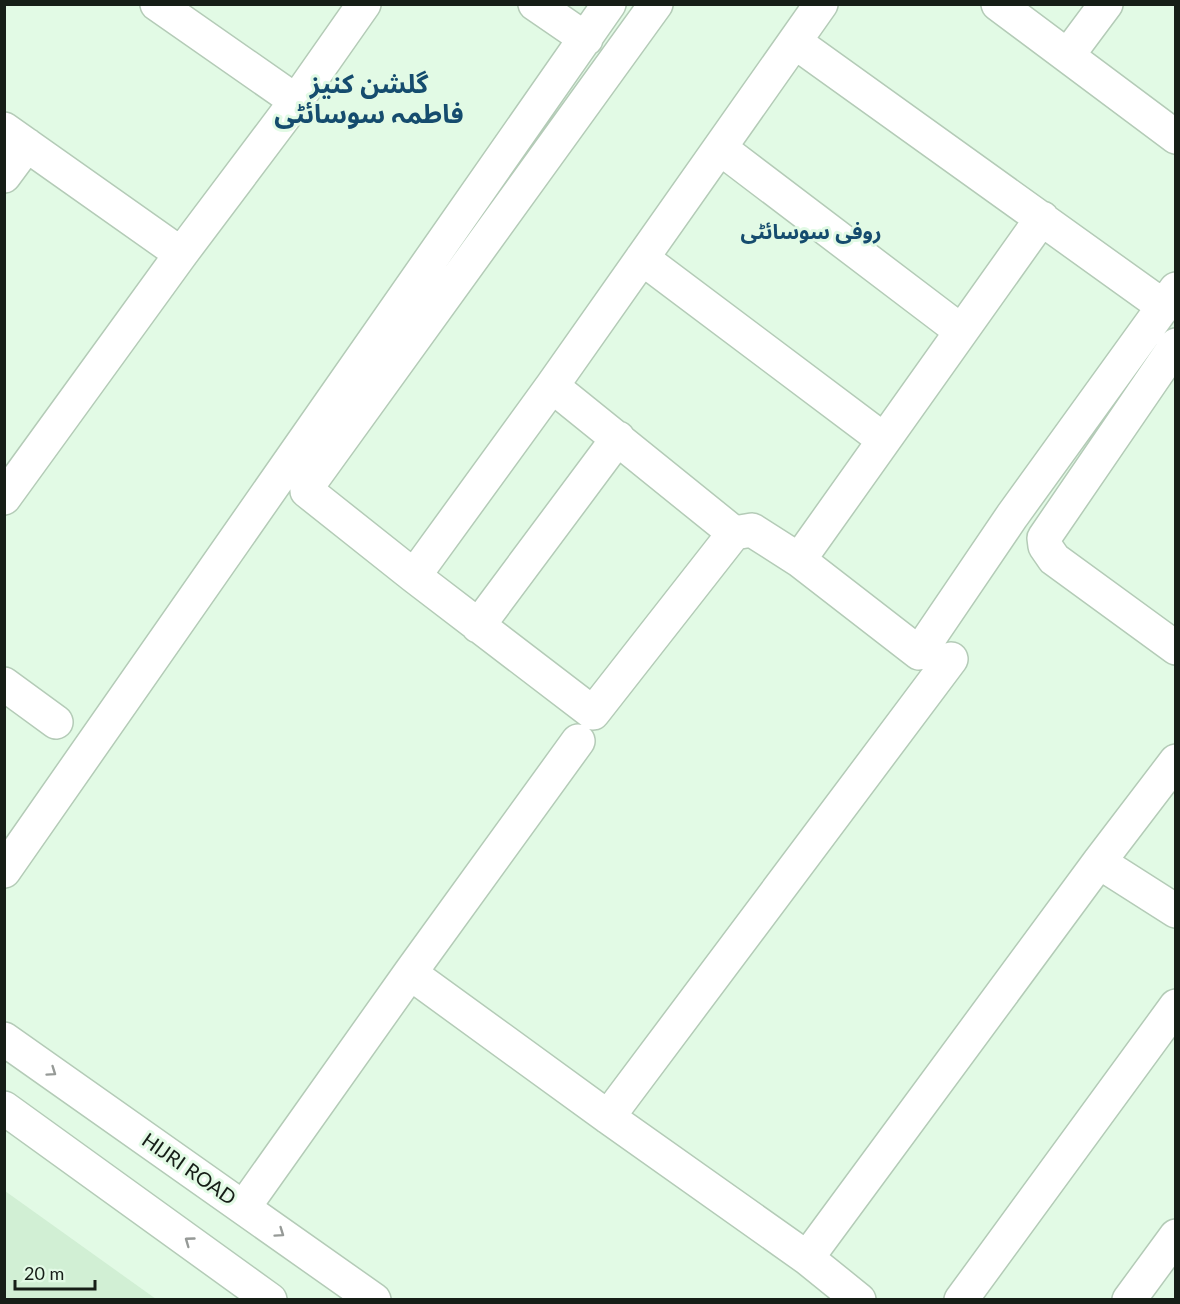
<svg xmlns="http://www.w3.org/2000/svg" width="1180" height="1304" font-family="Lato,'Noto Sans Arabic',sans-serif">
	<rect width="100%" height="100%" fill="#e2fae5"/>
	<!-- built -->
	<path fill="#d1efd4" d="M4 1191H5L156 1299H5Z"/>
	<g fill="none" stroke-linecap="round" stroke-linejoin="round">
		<!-- minor casing -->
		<g stroke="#b4cbb7" stroke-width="36">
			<path id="minor" d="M157 4 296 101
				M535 4 586 39
				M656 4 307 487V491L414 576 593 713 734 533
				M998 4 1176 137
				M795 42 1163 306
				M1068 55 1106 4
				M4 129 181 254
				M720 148 961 331
				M4 176 27 145
				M642 258 884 440
				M1176 345 1044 538 1045 546 1054 559 1176 648
				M552 386 734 533 752 530 799 560 919 653 1012 516 1176 289
				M4 498 181 254 296 101 364 4
				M799 560 1042 218
				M414 576 552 386 821 4
				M478 626 618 438
				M4 684 56 722
				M1099 862 1176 911
				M4 871 609 4
				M410 973 608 1117 807 1258 859 1300
				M608 1117 951 659
				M244 1207 410 973 578 741
				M807 1258 1099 862 1176 761
				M961 1300 1176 1006
				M1129 1300 1176 1236"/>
		</g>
		<!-- major casing -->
		<g stroke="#b4cbb7" stroke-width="36">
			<path id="major" d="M4 1039 374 1300
				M4 1108 270 1300"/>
		</g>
		<!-- minor -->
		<use href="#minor" stroke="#fff" stroke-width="33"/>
		<!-- major -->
		<use href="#major" stroke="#fff" stroke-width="33"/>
	</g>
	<!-- one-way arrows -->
	<defs><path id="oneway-chevron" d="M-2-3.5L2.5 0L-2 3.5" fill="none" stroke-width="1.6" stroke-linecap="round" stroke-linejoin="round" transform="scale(1.5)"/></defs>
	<g stroke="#969a97">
		<use href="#oneway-chevron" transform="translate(52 1072) rotate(35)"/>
		<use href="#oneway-chevron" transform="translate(280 1233) rotate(35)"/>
		<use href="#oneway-chevron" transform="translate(189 1241) rotate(-144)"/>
	</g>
	<g text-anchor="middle" stroke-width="6" stroke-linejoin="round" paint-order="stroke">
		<!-- street labels -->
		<g font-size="20" fill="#161e17" stroke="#e2fae5">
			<text transform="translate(189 1169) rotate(35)" y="7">HIJRI ROAD</text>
		</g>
		<!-- neighbourhood labels -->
		<g font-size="21" font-weight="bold" fill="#154c6e" stroke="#e2fae5">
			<text x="811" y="239">روفی سوسائٹی</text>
		</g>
		<!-- district labels -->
		<g font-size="26" font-weight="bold" fill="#154c6e" stroke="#e2fae5">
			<text x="369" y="93">گلشن کنیز<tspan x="369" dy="30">فاطمہ سوسائٹی</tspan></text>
		</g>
	</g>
	<!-- border -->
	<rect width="1180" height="1304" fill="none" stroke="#161e17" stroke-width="12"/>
	<!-- scale -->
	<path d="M15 1280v9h80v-9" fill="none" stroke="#161e17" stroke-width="3"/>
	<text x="24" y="1280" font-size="18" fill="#161e17" stroke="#e2fae5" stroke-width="4.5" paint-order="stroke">20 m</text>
</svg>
